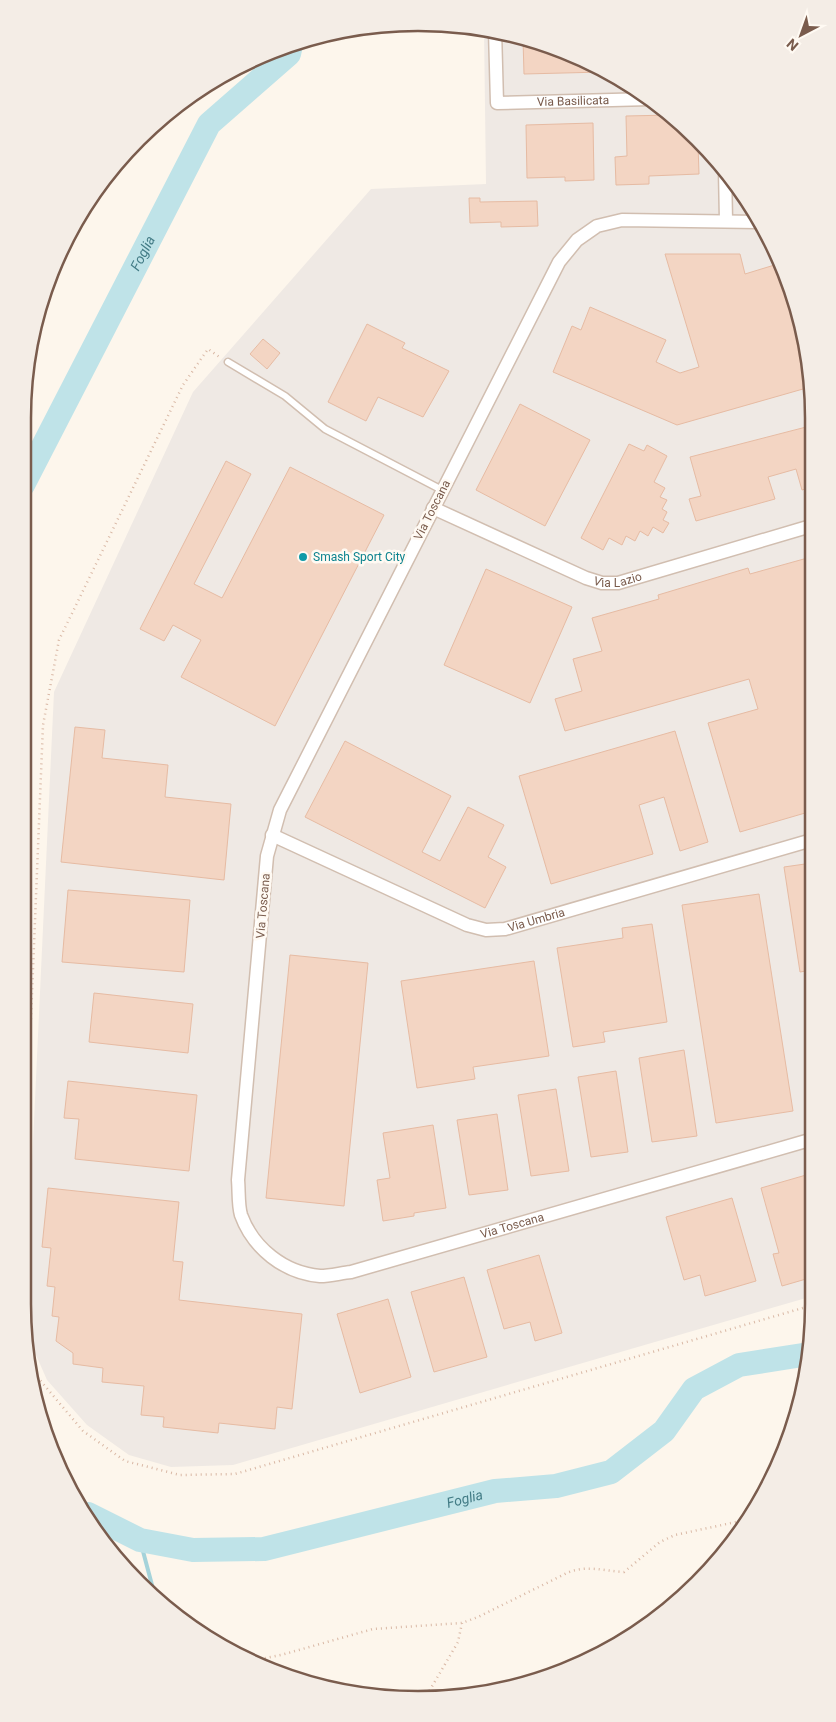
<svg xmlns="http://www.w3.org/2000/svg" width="836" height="1722" font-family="Roboto,sans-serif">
	<rect width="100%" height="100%" fill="#fdf6ec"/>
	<!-- industrial -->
	<path fill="#efe9e4" d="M484 29 495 30 570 53 659 104 732 177 783 267 810 366 813 1296 233 1465 171 1467 129 1455 87 1425 47 1380 29 1339 28 1250 54 692 193 392 371 189 486 184Z"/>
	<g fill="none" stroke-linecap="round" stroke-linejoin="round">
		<!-- stream -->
		<path stroke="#a5d3da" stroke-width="4" d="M140 1540 156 1600"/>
		<!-- river -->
		<g stroke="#bfe3e8" stroke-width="24">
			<path id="s1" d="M23 485 209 124 289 54 291 45"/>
			<path id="s2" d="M88 1514 140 1540 193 1550 264 1549 495 1491 556 1486 611 1472 664 1431 694 1389 739 1365 809 1354"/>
		</g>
	</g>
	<!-- building -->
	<path fill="#f3d5c3" stroke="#e6bba3" d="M523 39 570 53 603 72 524 74Z
		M670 115 698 144 699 174 649 176V184L616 185 615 157 627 156 626 116Z
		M593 123 594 180 565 181V177L527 178 526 125Z
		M469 198H480V202L537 201 538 226 501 227V222L470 223Z
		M665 254H740L745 274 781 263 810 366V387L677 425 553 372 572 326 581 330 590 307 666 340 656 362 680 373 699 367Z
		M367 324 405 343 402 348 449 371 423 417 378 397 366 421 328 402Z
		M263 339 280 353 267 369 250 354Z
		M520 404 590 440 545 526 476 490Z
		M810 426 811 487 802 490 796 469 768 477 775 499 696 521 689 499 701 496 690 457Z
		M629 444 644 451 647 445 667 456 654 482 665 488 660 497 667 500 662 509 667 512 663 520 669 523 663 533 653 527 648 536 640 531 635 541 626 536 622 545 609 538 603 550 581 538Z
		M226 461 251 474 194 584 222 598 290 467 384 515 275 726 181 677 201 640 173 625 164 641 140 629Z
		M811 557 812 811 740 832 708 723 758 709 749 679 565 731 555 699 582 691 573 659 602 651 592 618 659 599 658 595 748 568 750 574Z
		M486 569 572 607 530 703 444 665Z
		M75 727 105 730 102 758 168 765 165 797 231 804 224 880 61 862Z
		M675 731 708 842 680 851 664 797 639 805 653 854 551 884 519 776Z
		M345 741 451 796 422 852 440 861 468 807 504 825 488 857 506 867 485 908 305 817Z
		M812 863V970L800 972 784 867Z
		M68 890 190 900 184 972 62 962Z
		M759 894 793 1111 716 1123 682 905Z
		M652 924 667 1022 603 1032 605 1042 573 1047 557 948 623 938 622 928Z
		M290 955 368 963 344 1206 266 1198Z
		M534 961 549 1056 473 1067 475 1079 417 1088 401 981Z
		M94 993 193 1004 188 1053 89 1042Z
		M684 1050 697 1136 652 1142 639 1058Z
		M616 1071 628 1152 591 1157 578 1077Z
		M68 1081 197 1095 189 1171 75 1159 79 1119 64 1118Z
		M556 1089 569 1171 531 1176 518 1095Z
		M497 1114 508 1190 469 1195 457 1120Z
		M433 1125 446 1208 414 1213V1216L383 1221 377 1180 390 1178 383 1133Z
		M813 1173V1277L782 1286 773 1254 779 1253 761 1188Z
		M48 1188 179 1202 173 1261 183 1262 179 1300 302 1314 292 1409 277 1407 275 1429 219 1423 218 1433 163 1427 164 1417 141 1415 144 1386 102 1382 103 1368 73 1364V1353L56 1341 59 1317 52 1316 55 1287 47 1286 51 1248 42 1247Z
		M732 1198 756 1281 705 1296 700 1275 684 1280 666 1217Z
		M539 1255 562 1333 535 1341 530 1322 504 1329 487 1270Z
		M464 1277 487 1357 434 1372 411 1292Z
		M388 1299 411 1377 360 1393 337 1314Z"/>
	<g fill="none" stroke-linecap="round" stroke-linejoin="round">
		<!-- service casing -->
		<g stroke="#d1beb0" stroke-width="9">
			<path id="service" d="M228 362 285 396 325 429 442 490"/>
		</g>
		<!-- minor casing -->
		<g stroke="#d1beb0" stroke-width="15">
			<g id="minor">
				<path id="s3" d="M495 30 497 103 650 99"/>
				<path d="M725 170 726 221"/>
				<path id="s4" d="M758 222 622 220 597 226 577 240 559 262 280 810 267 856 238 1180C239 1191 238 1205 241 1215 253 1248 284 1273 320 1276 330 1276 341 1273 351 1272L813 1139"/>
				<path id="s5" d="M433 508 586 578 602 583H618L811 526"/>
				<path id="s6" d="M272 835 467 925 486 930 505 929 812 840"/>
			</g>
		</g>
		<!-- path -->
		<path stroke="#d9b8a5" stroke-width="2.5" stroke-dasharray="1 4" stroke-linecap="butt" d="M23 1214 43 725 59 640 183 385 208 349 221 358
			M34 1373 83 1431 125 1461 180 1475 235 1474 813 1305
			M255 1660 281 1655 373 1629 462 1623 478 1617 569 1572C588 1565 604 1571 624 1572L660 1542 675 1535 750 1519
			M427 1695 458 1642 462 1623"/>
		<!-- service -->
		<use href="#service" stroke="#fff" stroke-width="6"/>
		<!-- minor -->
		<use href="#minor" stroke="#fff" stroke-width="12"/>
	</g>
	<!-- markers -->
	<circle fill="#0f9aa8" stroke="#fffaf3" stroke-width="2" cx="303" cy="557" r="5"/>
	<g text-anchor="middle" stroke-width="5" stroke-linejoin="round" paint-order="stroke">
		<!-- street labels -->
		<g font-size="12" fill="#7a5c4d" stroke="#fffaf3">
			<text dy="4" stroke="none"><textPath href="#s3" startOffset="149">Via Basilicata</textPath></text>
			<text transform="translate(432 510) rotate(-63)" y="4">Via Toscana</text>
			<text dy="4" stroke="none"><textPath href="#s5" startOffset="201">Via Lazio</textPath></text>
			<text transform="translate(263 906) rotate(-85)" y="4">Via Toscana</text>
			<text dy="4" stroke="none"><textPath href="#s6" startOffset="286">Via Umbria</textPath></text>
			<text dy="4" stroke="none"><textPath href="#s4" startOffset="1542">Via Toscana</textPath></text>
		</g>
		<!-- culture labels -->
		<g font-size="12" fill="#0d838f" stroke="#fffaf3" text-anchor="start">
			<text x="313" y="561">Smash Sport City</text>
		</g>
		<!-- water labels -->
		<g font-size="14" font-style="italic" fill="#437c86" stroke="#fffaf3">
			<text dy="5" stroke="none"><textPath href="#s1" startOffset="261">Foglia</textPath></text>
			<text dy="5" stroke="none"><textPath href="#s2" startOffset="390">Foglia</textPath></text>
		</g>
	</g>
	<!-- crop -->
	<path d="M0 0H836V1722H0ZM418 31H418A387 387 0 0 1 805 418V1304A387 387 0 0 1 418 1691H418A387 387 0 0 1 31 1304V418A387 387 0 0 1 418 31Z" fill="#f4ede6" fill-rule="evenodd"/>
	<path fill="none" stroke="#7a5c4d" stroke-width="2.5" d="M418 31H418A387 387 0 0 1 805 418V1304A387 387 0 0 1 418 1691H418A387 387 0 0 1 31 1304V418A387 387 0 0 1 418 31Z"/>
	<!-- north arrow -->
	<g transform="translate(801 35) rotate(221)" stroke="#fffaf3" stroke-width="4" paint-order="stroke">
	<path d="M0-4L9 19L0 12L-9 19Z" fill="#7a5c4d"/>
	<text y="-8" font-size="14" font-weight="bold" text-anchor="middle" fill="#7a5c4d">N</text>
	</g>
</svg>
